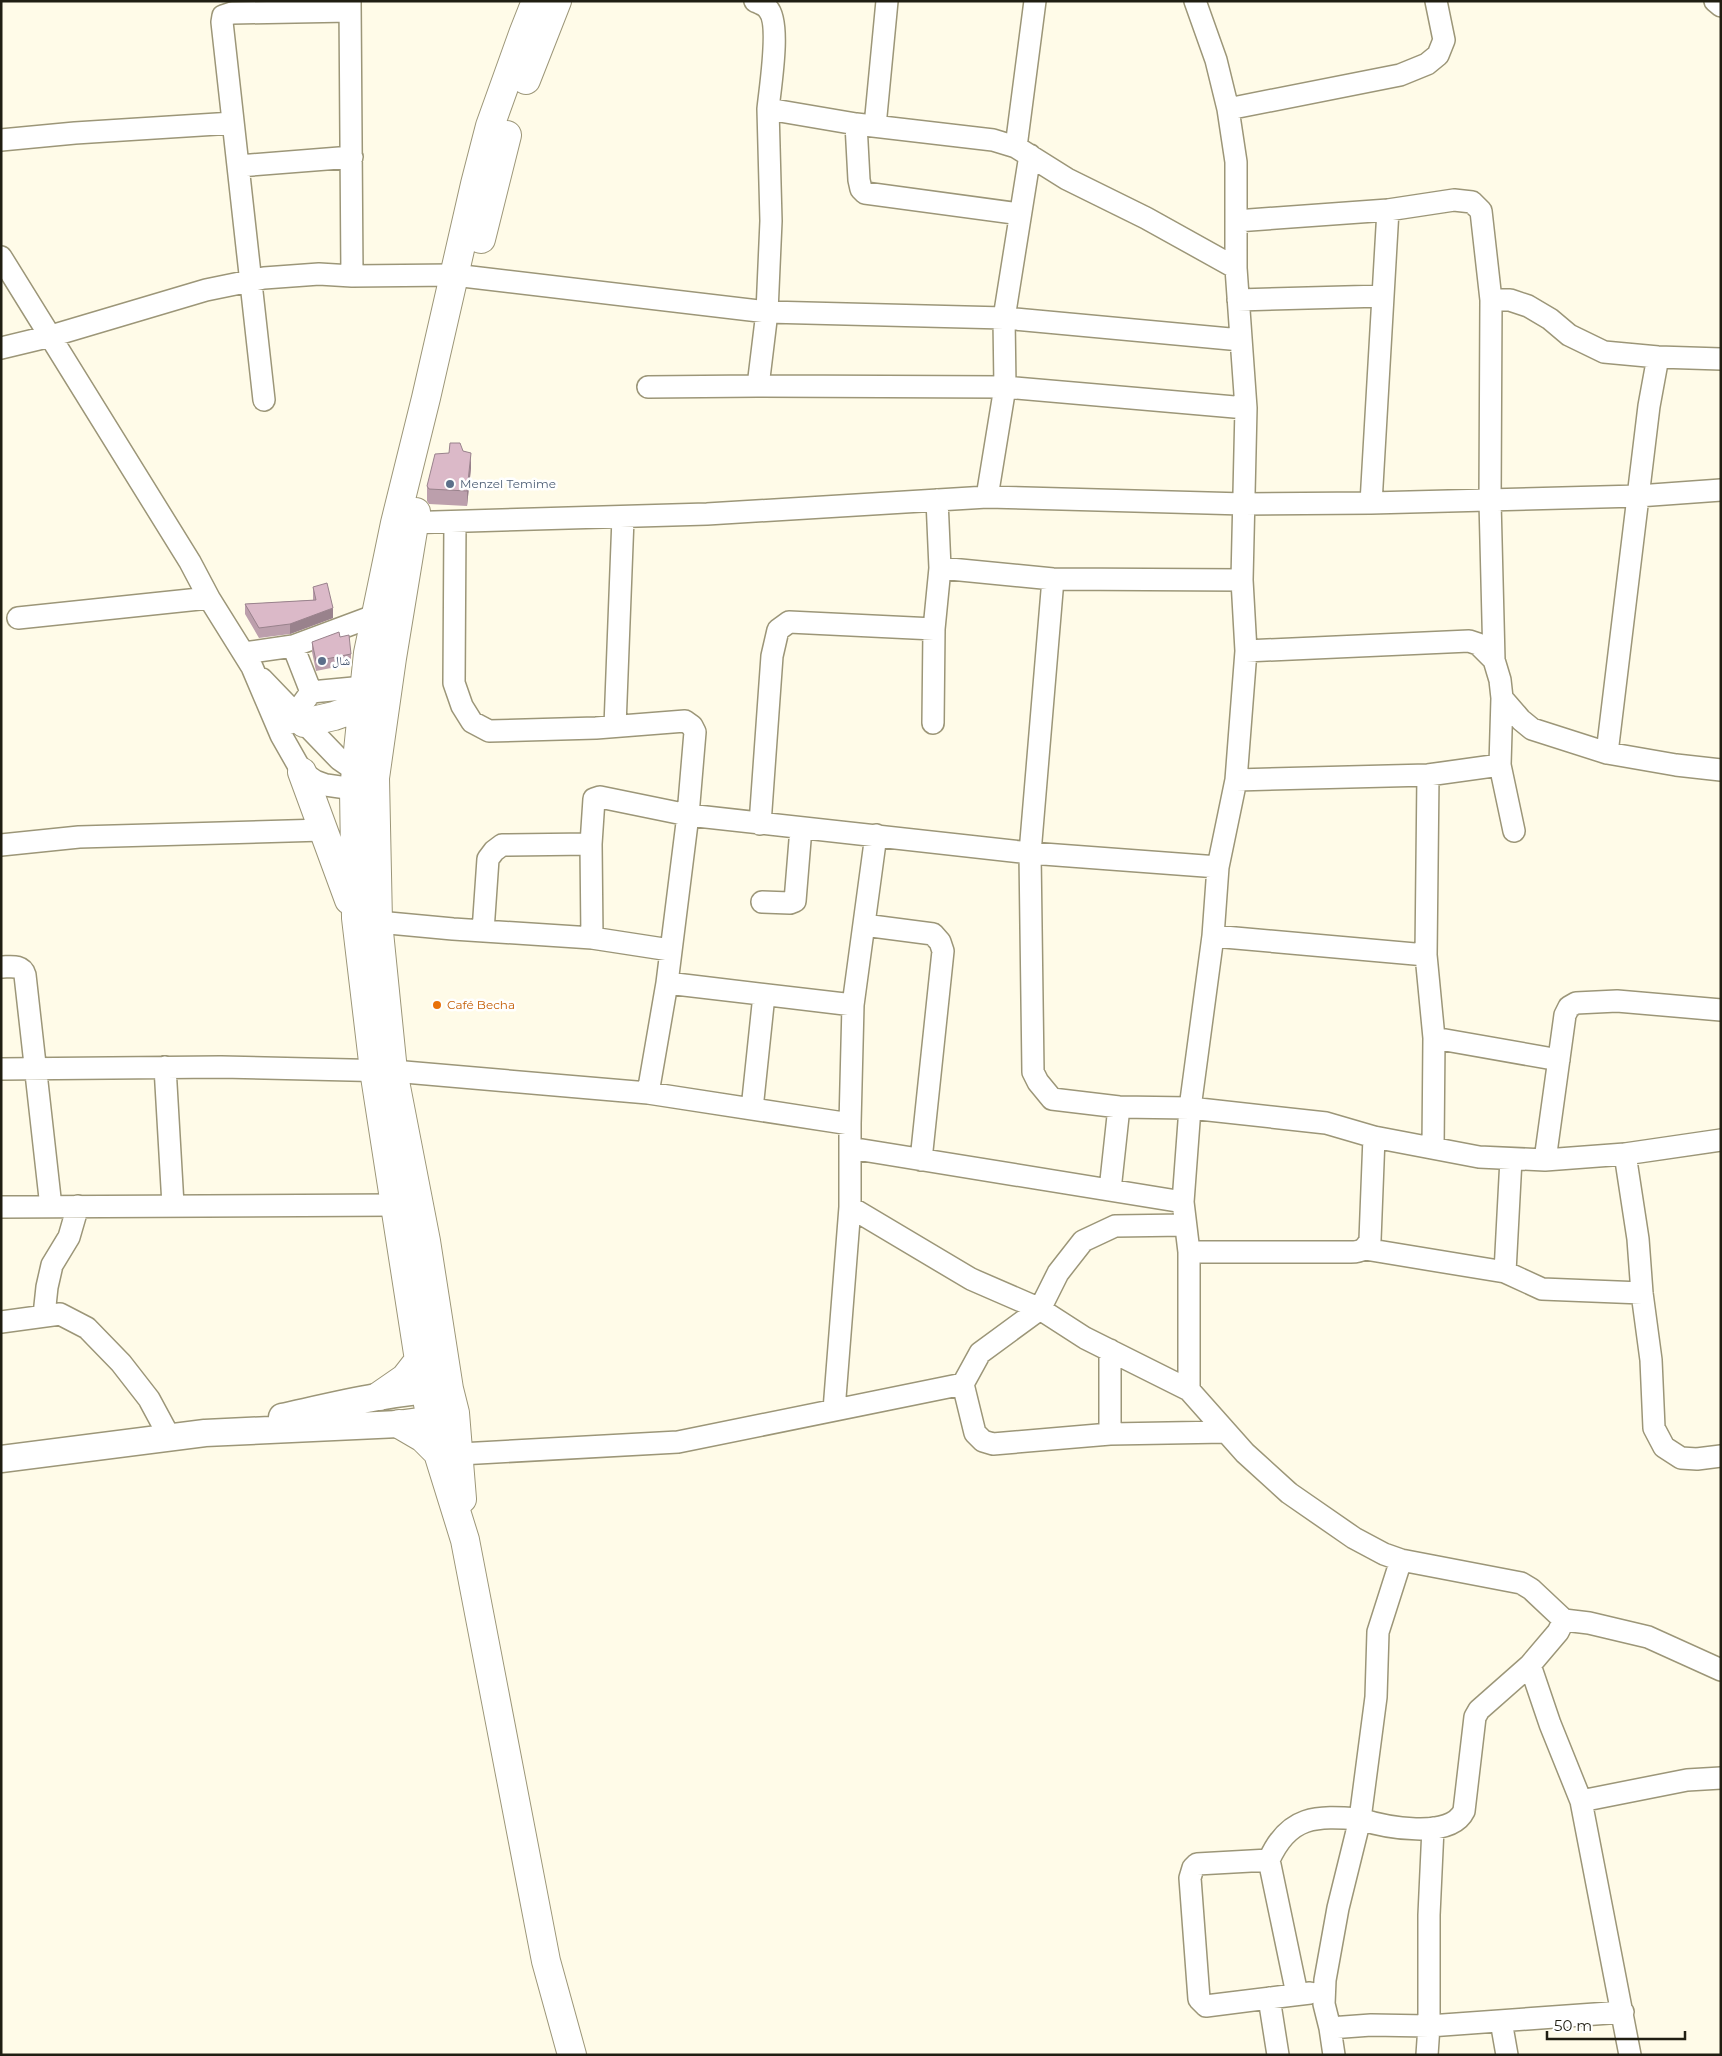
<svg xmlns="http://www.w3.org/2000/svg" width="1722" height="2056" font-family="Montserrat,'Noto Naskh Arabic',sans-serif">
	<rect width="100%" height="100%" fill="#fffbe8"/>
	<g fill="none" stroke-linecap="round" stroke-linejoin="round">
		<!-- minor casing -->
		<g stroke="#9c9678" stroke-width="24">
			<path id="minor" d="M350 1 352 276
				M755 1C759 3 765 5 768 9 781 23 770 88 768 109L856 124 993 140 1016 147 1067 179 1146 218 1236 268
				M1195 1 1216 60 1228 109 1236 162V268L1246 408 1242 580 1246 651 1469 641 1478 644 1494 660 1500 680 1502 698 1521 720 1532 729 1607 753 1676 765 1721 770
				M1715 1 1721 6
				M768 109 771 221 767 312 1004 318 1241 340
				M1228 109 1400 75 1427 64 1438 55 1444 40 1436 1
				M856 124 859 180 861 189 865 193 1020 214
				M875 126 887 1
				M1 140 75 133 233 123
				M1016 147 1035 1
				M239 166 352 157
				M1236 221 1388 210 1454 200 1472 202 1481 211 1491 300H1510L1528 306 1550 319 1569 335 1604 352 1658 357 1721 359
				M1 257 190 562 209 598 252 667 281 735 302 772 315 781 326 785 368 791
				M1238 300 1383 296
				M1491 300 1490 501 1494 660
				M1 348 51 336 206 290 264 278 319 274 352 276 454 275 767 312 758 386
				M648 387 758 386 1005 387 1246 408
				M264 400 222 22 223 16 232 13 350 11
				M987 497 1005 387 1004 318 1030 155
				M1371 503 1388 210
				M455 522 454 683 462 706 472 722 489 731 596 728 685 721 692 726 695 732 688 815 600 797 594 799 591 844 592 938
				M401 523 707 514 987 497 1244 504 1371 503 1638 496 1721 490
				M940 568 1053 579 1242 580
				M1053 579 1030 853 1033 1072 1038 1082 1052 1099 1119 1107 1190 1108 1326 1123 1374 1137 1479 1157 1545 1160 1625 1154 1638 1239 1642 1293 1651 1360 1654 1428 1664 1447 1681 1458 1697 1459 1721 1456
				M18 618 209 598
				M293 646 311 692
				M244 653 293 646 387 611
				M262 679 339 759 355 770 368 775
				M1502 698 1500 765 1514 831
				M933 723 934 629 940 568 937 500
				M288 724 311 692 364 687
				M615 726 623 518
				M1607 753 1649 406 1658 357
				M1428 775 1426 955 1434 1038 1433 1148
				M1236 780 1428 775 1500 765
				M760 824 772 656 778 630 789 622 934 629
				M876 835 853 1005 850 1124V1207L971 1279 1040 1309 1085 1338 1189 1390 1245 1453 1289 1493 1354 1538 1384 1554 1401 1560 1521 1583 1531 1589 1564 1620 1589 1623 1648 1637 1721 1670
				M1 845 79 837 323 830
				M762 902 790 903 795 901 801 828
				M378 922 453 929 592 938 670 950
				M864 925 933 934 940 942 943 951 921 1160
				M483 931 488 859 494 851 502 845 591 844
				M1213 936 1426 955
				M1 967C10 967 22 964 25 975L51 1207
				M667 983 853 1005
				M1434 1038 1559 1060
				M165 1067 173 1205
				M1 1069 221 1067 393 1071 648 1093 850 1124
				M648 1093 667 983 688 815 1030 853 1218 867
				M752 1109 764 995
				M850 1148 1183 1202
				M1625 1154 1721 1140
				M1545 1160 1565 1015 1569 1007 1576 1003 1617 1001 1721 1010
				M1110 1190 1119 1107
				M1 1207 395 1205
				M1185 1225 1115 1226 1083 1241 1058 1273 1040 1309 980 1353 963 1384 975 1433 983 1441 993 1444 1110 1434 1226 1432
				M1365 1249 1505 1272 1542 1289 1642 1293
				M1189 1252H1351C1362 1252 1365 1249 1370 1240L1374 1137
				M1505 1272 1511 1159
				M44 1315 47 1287 52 1265 69 1237 78 1206
				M1 1322 60 1314 87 1328 121 1363 149 1399 170 1438
				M1110 1350V1434
				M1189 1390V1252L1183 1202 1190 1108 1213 936 1218 867 1236 780 1246 651
				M834 1410 850 1207
				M460 1454 678 1442 963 1384
				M1564 1620 1558 1632 1530 1665 1550 1724 1581 1801 1630 2055
				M1581 1801 1687 1780 1721 1778
				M1269 1860 1197 1864 1193 1868 1190 1878 1199 1999 1206 2006 1310 1993
				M1297 1994 1269 1860C1289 1815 1316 1816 1360 1819L1376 1697 1378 1632 1401 1560
				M1269 1998 1278 2055
				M1501 2021 1507 2055
				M1330 2028 1324 2004 1325 1980 1338 1908 1360 1819C1384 1827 1450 1840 1464 1811L1475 1717 1479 1710 1530 1665
				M1334 2055 1330 2028 1371 2025 1429 2026 1623 2012
				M1427 2055 1429 2026V1915L1433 1828"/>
		</g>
		<!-- major casing -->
		<g stroke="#9c9678" stroke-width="29">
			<path id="major" d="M282 1417C337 1405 392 1391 448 1389
				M1 1459 205 1433 399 1424 421 1421"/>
		</g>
		<!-- highway casing -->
		<g stroke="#9c9678" stroke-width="30">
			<path id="highway" d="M536 1 523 34 490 126 475 184 426 398 395 523 368 653 354 790 356 918 374 1070 419 1360 438 1453 465 1540 546 1961 572 2055
				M526 80 557 1
				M481 239 507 135
				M416 512 392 658 375 778 378 922 393 1071 426 1241 449 1389 455 1413 462 1499
				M304 723 334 716 362 706
				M302 772 349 900
				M379 1396 405 1378 419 1360
				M399 1424 423 1438 438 1453"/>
		</g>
		<!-- minor -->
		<use href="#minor" stroke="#fff" stroke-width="21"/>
		<!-- major -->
		<use href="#major" stroke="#fff" stroke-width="26"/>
		<!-- highway -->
		<use href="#highway" stroke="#fff" stroke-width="28"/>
	</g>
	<!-- wall -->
	<path fill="#bc9fac" d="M463 451 471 468 467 506 429 504 427 501V486Z
		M313 587 333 618 290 634 259 638 245 614V604L313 600Z
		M312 642 351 654V664L316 671 312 652Z"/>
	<!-- shaded-wall -->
	<path fill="#99828c" d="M471 453V468L467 506V491Z
		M333 608V618L290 634V624Z"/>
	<!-- building -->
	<path fill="#dbb9c8" stroke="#99828c" d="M450 443H460L463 451 471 453 467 491 429 489 427 486 435 454 449 453Z
		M327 583 333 608 290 624 259 628 245 604 316 600 313 587Z
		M339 632 340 637 349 635 351 654 316 661 312 642Z"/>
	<!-- markers -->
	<g fill="#5c6f8a" stroke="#fff" stroke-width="2">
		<circle cx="450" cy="484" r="5"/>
		<circle cx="322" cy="661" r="5"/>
	</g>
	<circle fill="#e8710a" stroke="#fff" stroke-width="2" cx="437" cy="1005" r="5"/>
	<g text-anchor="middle" stroke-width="5" stroke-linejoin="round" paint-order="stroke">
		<!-- service labels -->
		<g font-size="12" fill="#4e5e75" stroke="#fff" text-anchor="start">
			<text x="460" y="488">Menzel Temime</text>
			<text x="332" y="665">شال</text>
		</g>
		<!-- food labels -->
		<g font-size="12" fill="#c56008" stroke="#fff" text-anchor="start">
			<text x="447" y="1009">Café Becha</text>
		</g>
	</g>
	<!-- border -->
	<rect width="1722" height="2056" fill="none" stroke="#201e12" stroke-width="5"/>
	<!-- scale -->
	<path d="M1547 2031v8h138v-8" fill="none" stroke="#201e12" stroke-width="2.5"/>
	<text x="1554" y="2031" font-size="15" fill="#201e12" stroke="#ffffff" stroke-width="4" paint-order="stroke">50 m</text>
</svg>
